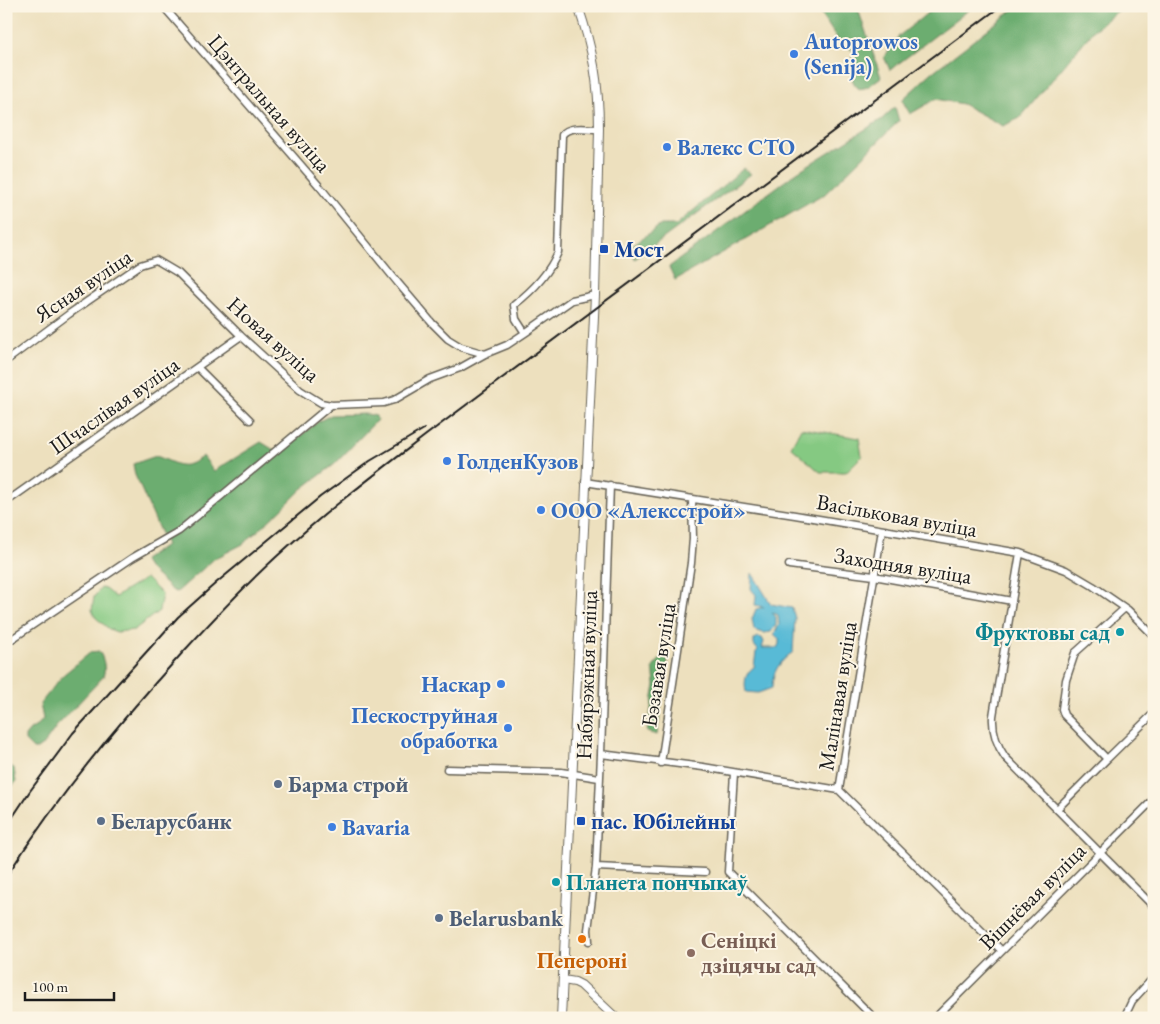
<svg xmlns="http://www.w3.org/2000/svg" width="1160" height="1024" font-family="'EB Garamond',serif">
	<rect width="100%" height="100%" fill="#fcf5e5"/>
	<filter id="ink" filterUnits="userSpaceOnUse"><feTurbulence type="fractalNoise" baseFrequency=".02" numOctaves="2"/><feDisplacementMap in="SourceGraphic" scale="10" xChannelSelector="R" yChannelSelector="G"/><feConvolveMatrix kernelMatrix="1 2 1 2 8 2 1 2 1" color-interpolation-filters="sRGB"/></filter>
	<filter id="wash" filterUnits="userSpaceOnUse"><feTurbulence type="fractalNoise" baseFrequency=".0096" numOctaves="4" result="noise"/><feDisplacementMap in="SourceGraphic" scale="20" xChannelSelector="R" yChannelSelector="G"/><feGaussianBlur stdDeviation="1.12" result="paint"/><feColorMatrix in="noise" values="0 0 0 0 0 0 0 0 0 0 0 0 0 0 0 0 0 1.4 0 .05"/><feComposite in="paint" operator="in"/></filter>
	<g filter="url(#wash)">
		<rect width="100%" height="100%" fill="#ede0be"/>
		<!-- green -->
		<path fill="#85c982" stroke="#50724f" d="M801 428 859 438 862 456 846 472H820L791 447Z
			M146 578 162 594 159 611 134 630 117 632 109 629 95 617 92 610 94 597 101 588 105 589 115 597Z"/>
		<!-- forest -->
		<path fill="#6cad70" stroke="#446446" d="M816 6H857L881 77 868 87 860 89C848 83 850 63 854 51L840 43Z
			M936 6H974L890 70 884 57 899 36Z
			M1018 6H1124L1094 30 1020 118 1003 126 962 104 936 99 910 114 902 100 930 74Z
			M895 107 899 121 825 194 675 280 669 267 797 172 882 119Z
			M744 168 751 174 635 259 631 246 661 225H676Z
			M367 414 376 416 377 420 335 464 302 489 282 509 243 544 214 559 177 592 173 591 148 568 143 560 166 545 135 475 133 464 156 456C179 464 182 472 203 456L214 471 261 442 279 453 319 421 331 415Z
			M99 651C104 659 106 668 103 677L56 727 44 744 37 749H33L25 741V736L30 730 38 725 43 719 40 704 63 675 91 652Z
			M666 653 668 663 657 735 647 732 655 685 653 667Z
			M6 764 14 768 16 782 6 793Z"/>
		<!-- water -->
		<path fill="#58bad6" stroke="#3a6b79" d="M752 573 771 604 792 608 795 618 793 652C780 661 772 672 772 688L758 693 746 692C744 682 745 673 754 667L756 652 758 650 754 645V640L758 637 762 638 764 642 762 648H777L779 644V639L774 634 779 625 778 615 772 612 776 617V625L771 632 764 633 754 630 752 619 756 609 764 607 755 605 756 595 751 589Z"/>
	</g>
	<g filter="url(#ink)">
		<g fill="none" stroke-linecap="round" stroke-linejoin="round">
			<!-- minor casing -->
			<g stroke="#656155" stroke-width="9">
				<path id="minor" d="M163 6 320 187 398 283 432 323 448 339 461 347 485 354 507 345 525 333 516 319 514 305C532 291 549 274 558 252L562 135C569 125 588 129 599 129
					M525 333 572 300 595 295
					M6 361 69 314 140 265 156 260 178 273 241 336 300 390 321 403 331 405 384 403 394 400 430 379 460 368 485 354
					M198 368 250 420
					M585 482 795 515 1020 553 1066 570 1093 586 1128 610 1154 636
					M6 502 241 336
					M882 530 839 790 1002 951
					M1020 553 993 716C992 732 996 744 1005 757L1154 907
					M789 565 874 576 1012 601
					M1125 608 1075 653 1066 680 1062 709 1064 715 1070 721 1107 759 1154 713
					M6 643 132 558 179 531 331 405
					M601 754 703 767 839 790
					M661 763 691 563 693 538 692 499
					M447 769 561 772 599 778
					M734 773 728 872 874 1018
					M1057 809 1107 759
					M596 867 705 872
					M589 941 588 930 596 867 601 754 610 485
					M935 1018 1154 799
					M1124 1018 1132 1001 1154 977"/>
			</g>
			<!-- tertiary casing -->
			<g stroke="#656155" stroke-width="10">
				<path id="tertiary" d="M563 980 575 982 581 985 616 1018
					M561 1018 595 295 599 129C599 82 593 50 578 6"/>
			</g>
			<!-- minor -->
			<use href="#minor" stroke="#fff" stroke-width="6"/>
			<!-- tertiary -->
			<use href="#tertiary" stroke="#fff" stroke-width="8"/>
			<!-- rail -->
			<path stroke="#1c1c1c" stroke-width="2" d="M6 827 30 791 73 733 178 617 216 583 320 497 370 461 424 429
				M6 877C58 796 119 722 184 651 216 616 249 581 285 549 330 508 378 472 426 435L1001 6"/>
		</g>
	</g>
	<!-- markers -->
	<g fill="#3f7fe0" stroke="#fcf5e5" stroke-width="2">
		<circle cx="794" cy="54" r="5"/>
		<circle cx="667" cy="147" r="5"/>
		<circle cx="447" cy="461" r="5"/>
		<circle cx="541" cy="510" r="5"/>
		<circle cx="501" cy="684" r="5"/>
		<circle cx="508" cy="728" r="5"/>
		<circle cx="332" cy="827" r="5"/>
	</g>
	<g fill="#1a4fb4" stroke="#fcf5e5" stroke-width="2">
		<rect x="599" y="244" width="10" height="10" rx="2.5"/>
		<rect x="576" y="816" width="10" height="10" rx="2.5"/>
	</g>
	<g fill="#0f9aa8" stroke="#fcf5e5" stroke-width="2">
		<circle cx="1120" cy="632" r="5"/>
		<circle cx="556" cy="882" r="5"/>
	</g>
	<g fill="#5c6f8a" stroke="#fcf5e5" stroke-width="2">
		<circle cx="278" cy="784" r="5"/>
		<circle cx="101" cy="821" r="5"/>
		<circle cx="439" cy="918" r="5"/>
	</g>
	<circle fill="#e8710a" stroke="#fcf5e5" stroke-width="2" cx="582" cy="939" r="5"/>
	<circle fill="#8d6e63" stroke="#fcf5e5" stroke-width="2" cx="691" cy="953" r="5"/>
	<g text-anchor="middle" stroke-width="4" stroke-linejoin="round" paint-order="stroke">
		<!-- shop labels -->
		<g font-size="22" font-weight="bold" fill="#366cbe" stroke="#fcf5e5" text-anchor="start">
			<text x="804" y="49">Autoprowos<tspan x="804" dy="25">(Senija)</tspan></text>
			<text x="677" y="155">Валекс СТО</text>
			<text x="457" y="469">ГолденКузов</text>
			<text x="551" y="518">ООО «Алексстрой»</text>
			<text x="491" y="692" text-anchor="end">Наскар</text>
			<text x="498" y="723" text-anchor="end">Пескоструйная<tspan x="498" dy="25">обработка</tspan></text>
			<text x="342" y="835">Bavaria</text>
		</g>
		<!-- street labels -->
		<g font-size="22" fill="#1c1c1c" stroke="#fcf5e5">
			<text transform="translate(270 103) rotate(49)" y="8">Цэнтральная вуліца</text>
			<text transform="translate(83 285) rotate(-34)" y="8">Ясная вуліца</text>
			<text transform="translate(274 339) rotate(42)" y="8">Новая вуліца</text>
			<text transform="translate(114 405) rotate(-35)" y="8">Шчаслівая вуліца</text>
			<text transform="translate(897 515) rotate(10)" y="8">Васільковая вуліца</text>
			<text transform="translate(903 565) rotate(9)" y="8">Заходняя вуліца</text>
			<text transform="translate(658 665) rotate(-81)" y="8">Бэзавая вуліца</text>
			<text transform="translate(586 675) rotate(-88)" y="8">Набярэжная вуліца</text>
			<text transform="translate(837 696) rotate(-81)" y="8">Малінавая вуліца</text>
			<text transform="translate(1032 896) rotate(-45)" y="8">Вішнёвая вуліца</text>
		</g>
		<!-- transit labels -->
		<g font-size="22" font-weight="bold" fill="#164399" stroke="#fcf5e5" text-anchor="start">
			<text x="614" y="257">Мост</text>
			<text x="591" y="829">пас. Юбілейны</text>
		</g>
		<!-- culture labels -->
		<g font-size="22" font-weight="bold" fill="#0d838f" stroke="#fcf5e5" text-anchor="end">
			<text x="1110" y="640">Фруктовы сад</text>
			<text x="566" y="890" text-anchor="start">Планета пончыкаў</text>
		</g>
		<!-- service labels -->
		<g font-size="22" font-weight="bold" fill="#4e5e75" stroke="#fcf5e5" text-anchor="start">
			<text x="288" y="792">Барма строй</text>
			<text x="111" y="829">Беларусбанк</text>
			<text x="449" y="926">Belarusbank</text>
		</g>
		<!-- education labels -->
		<g font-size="22" font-weight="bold" fill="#785e54" stroke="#fcf5e5" text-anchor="start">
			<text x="701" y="948">Сеніцкі<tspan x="701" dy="25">дзіцячы сад</tspan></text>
		</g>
		<!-- food labels -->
		<g font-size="22" font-weight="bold" fill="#c56008" stroke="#fcf5e5">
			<text x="582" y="968">Пепероні</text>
		</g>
	</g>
	<!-- margin -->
	<rect width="1160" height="1024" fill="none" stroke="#fcf5e5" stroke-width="25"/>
	<!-- scale -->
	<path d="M25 992v8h89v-8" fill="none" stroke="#1c1c1c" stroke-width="2.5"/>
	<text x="32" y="992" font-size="15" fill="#1c1c1c" stroke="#fcf5e5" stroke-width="4" paint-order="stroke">100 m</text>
</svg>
